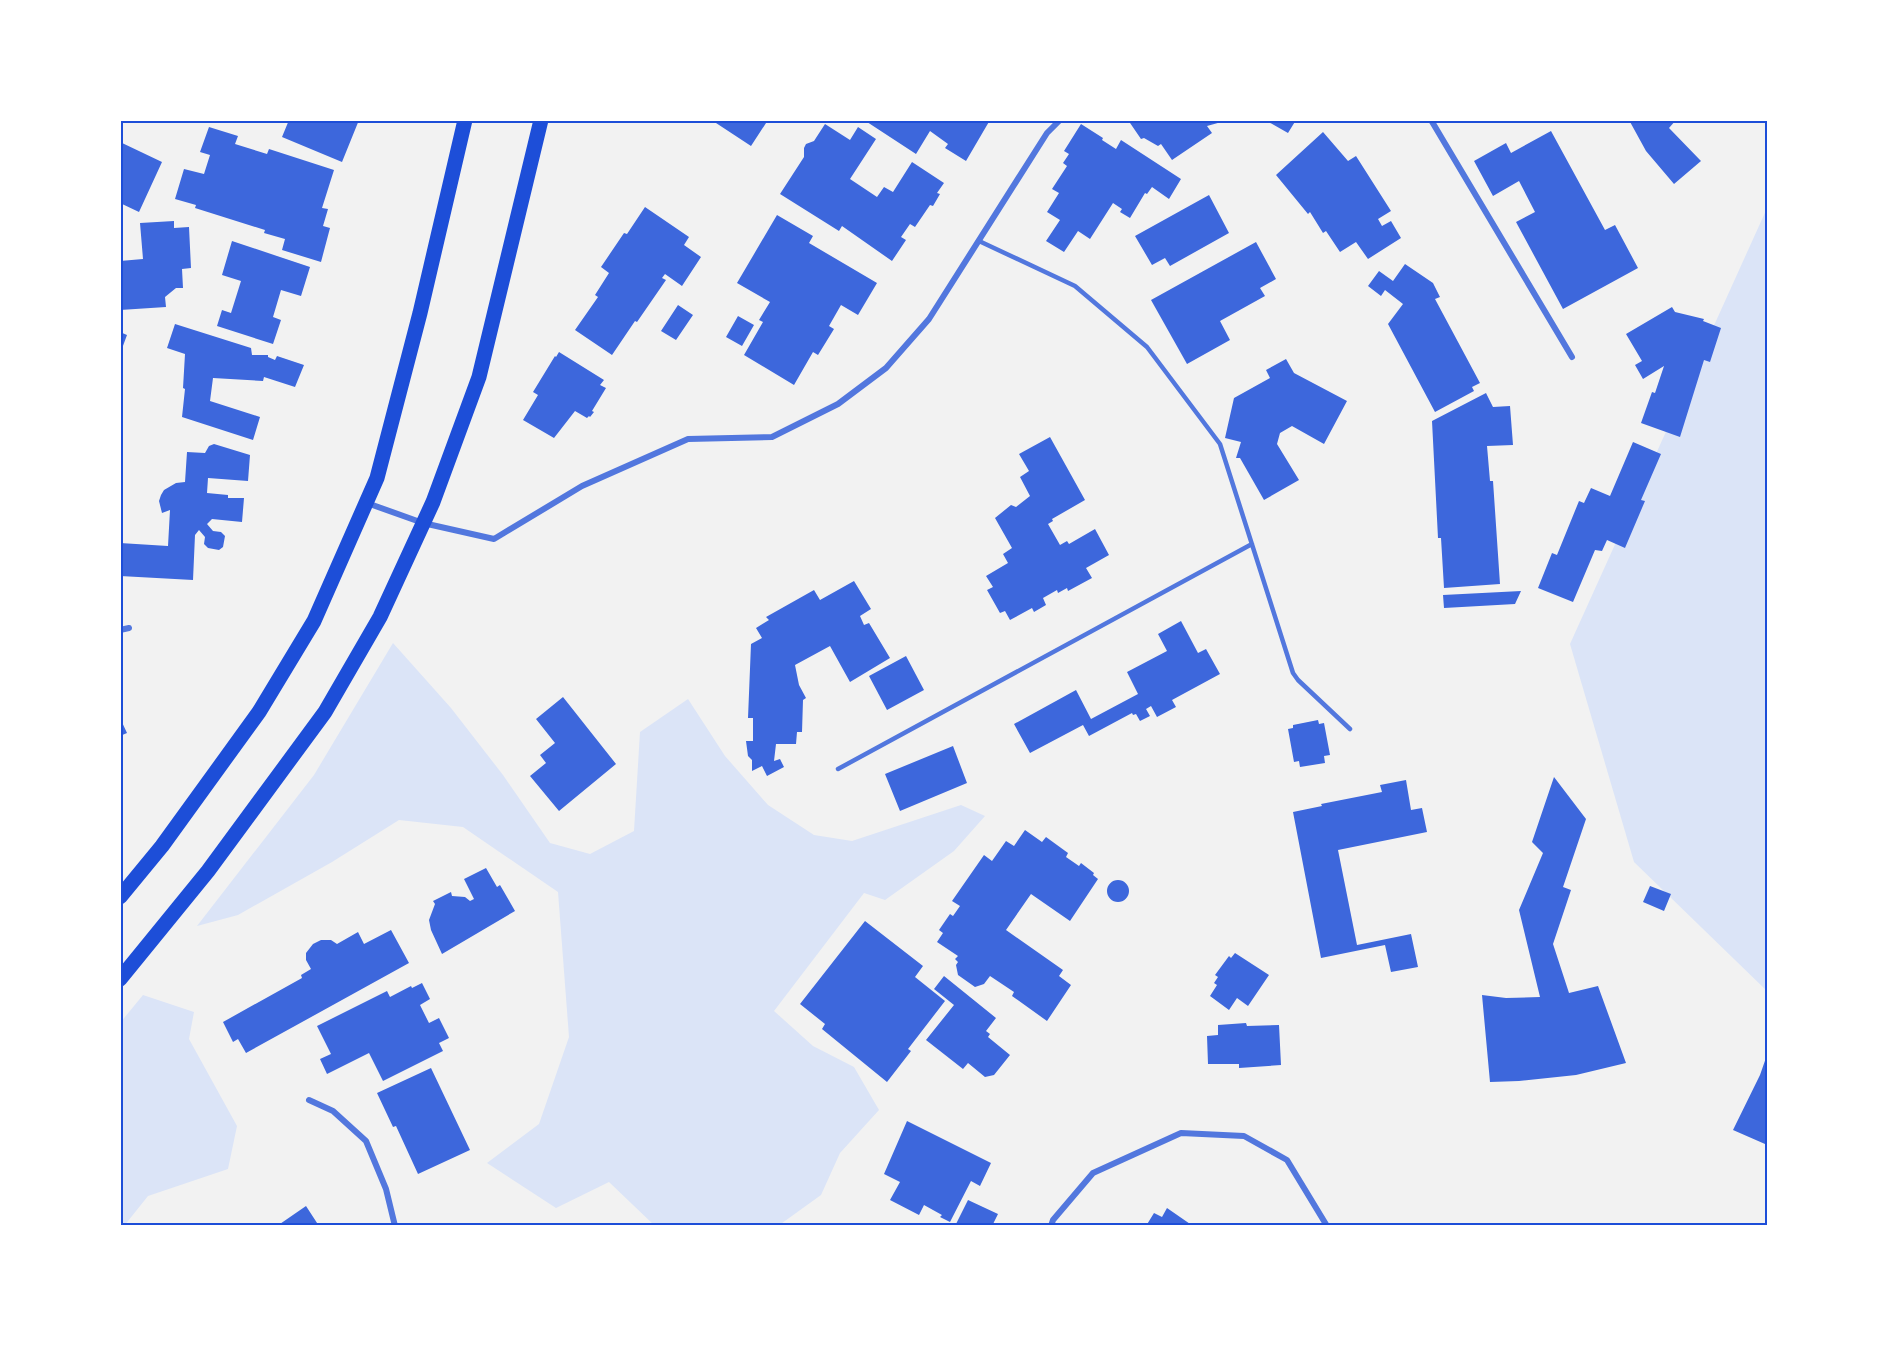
<svg xmlns="http://www.w3.org/2000/svg" width="1888" height="1346" font-family="Montserrat,sans-serif">
	<rect width="100%" height="100%" fill="#f2f2f2"/>
	<!-- green -->
	<path fill="#dbe4f7" d="M1768 206V992L1634 862 1570 644Z
		M393 643 451 708 503 775 550 843 590 854 634 831 640 732 688 699 725 756 768 805 814 835 852 841 961 805 985 816 954 851 885 900 864 893 774 1011 813 1046 854 1067 879 1110 840 1153 821 1195 778 1226H655L609 1182 556 1208 487 1163 539 1124 569 1037 558 892 463 827 399 820 332 862 238 915 197 926 314 775Z
		M143 995 194 1012 189 1039 237 1126 228 1169 148 1196 124 1226H120V1023Z"/>
	<!-- building -->
	<path fill="#3d67dc" d="M289 120H359L342 162 282 137Z
		M718 120H768L751 146 716 123Z
		M864 120H990L966 161 945 148 948 144 930 131 916 154Z
		M1128 120H1225V121L1207 126 1212 133 1172 160 1161 144 1158 146 1144 138 1141 139Z
		M1265 120H1296L1288 133Z
		M1629 120H1676L1669 128 1701 161 1674 184 1646 151Z
		M825 124 850 140 858 127 876 139 850 179 877 197 884 187 893 192 912 162 944 183 937 193 940 194 933 206 930 205 915 227 910 224 901 237 906 240 892 261 842 226 839 231 780 194 804 157V148L806 144 814 141Z
		M1081 124 1103 138 1102 140 1116 149 1121 140 1181 179 1169 199 1152 187 1147 194 1145 193 1130 218 1120 212 1122 209 1113 203 1090 239 1078 231 1064 252 1046 241 1060 220 1047 212 1059 193 1052 189 1067 166 1063 163 1069 154 1064 151Z
		M209 127 238 136 235 144 267 154 269 149 334 170 322 208 328 209 323 226 330 228 321 262 282 250 285 239 264 233 265 230 195 208 196 205 175 199 184 169 204 174 210 155 200 152Z
		M1551 131 1605 230 1615 225 1638 268 1563 309 1516 222 1535 212 1519 181 1493 196 1474 161 1506 143 1511 153Z
		M1323 132 1348 161 1356 156 1391 211 1378 219 1382 226 1391 221 1401 238 1368 259 1356 242 1340 252 1326 231 1323 233 1310 212 1308 214 1276 175Z
		M120 142 162 162 139 212 120 203Z
		M1209 195 1229 233 1170 266 1165 258 1152 265 1135 236Z
		M645 207 689 237 684 245 701 257 682 286 665 274 662 278 666 280 637 322 635 321 612 355 575 330 598 297 595 295 609 273 601 267 624 233 627 234Z
		M777 215 813 236 809 243 877 283 858 315 841 305 829 326 834 329 818 355 813 352 794 385 744 355 763 322 759 320 770 302 737 283Z
		M174 221V228L189 227 191 268 182 269 183 288H176L165 297 166 307 120 310V261L143 259 140 223Z
		M232 241 310 267 301 296 281 290 273 317 281 320 273 344 217 326 222 310 231 313 241 281 222 275Z
		M1256 242 1276 279 1260 288 1265 296 1220 321 1230 340 1187 364 1151 300Z
		M1405 264 1433 283 1440 297 1435 299 1480 383 1472 387 1474 391 1435 412 1388 324 1403 304 1385 290 1381 296 1368 286 1379 271 1393 281Z
		M678 305 693 315 676 340 661 331Z
		M1672 307 1675 312 1704 319 1703 321 1721 328 1710 362 1704 360 1680 437 1641 423 1652 392 1655 393 1664 366 1643 379 1635 365 1642 361 1626 334Z
		M738 316 754 325 742 346 726 337Z
		M175 324 251 348 252 355H268V357L275 360 277 356 304 365 295 387 264 377 263 381 213 378 210 401 260 417 253 440 182 417 185 389 183 388 185 354 167 348Z
		M120 332 127 335 120 354Z
		M559 352 604 380 600 385 606 388 592 411 594 412 590 417 589 416 587 418 575 411 554 438 523 420 538 395 533 392 555 356 556 357Z
		M1286 359 1294 373 1347 401 1324 444 1292 426 1280 433 1277 444 1299 480 1264 500 1240 458H1236L1241 442 1225 438 1234 398 1270 378 1266 370Z
		M1486 393 1493 407 1510 406 1513 445 1487 446 1490 481H1493L1500 584 1444 588 1441 538H1438L1432 421Z
		M1050 437 1085 500 1052 519 1053 521 1048 524 1060 545 1067 541 1069 544 1095 529 1109 555 1086 568 1092 578 1068 591 1067 588 1058 593 1057 590 1043 598 1046 605 1034 612 1032 608 1010 620 1005 611 1000 613 987 590 993 587 986 576 1008 563 1003 554 1012 548 995 518 1011 505 1016 507 1030 496 1020 477 1029 471 1019 454Z
		M1633 442 1661 454 1641 500 1645 501 1625 548 1607 540 1602 551 1595 550 1573 602 1538 588 1552 553 1557 555 1579 501 1584 503 1591 488 1610 496Z
		M214 444 250 455 248 481 208 478 207 493 228 495V498H244L242 522 212 519 207 524 213 531 221 532 225 536 223 547 219 550 208 548 204 544 205 537 199 530 195 535 193 580 120 576V543L168 546 170 510 162 513 159 501 161 495 164 490 176 483 185 482 187 452 205 453 209 446Z
		M854 581 871 609 860 616 864 625 869 623 890 658 850 682 830 646 795 665 799 685 806 698 803 700 802 732H797L796 744H776L774 761 780 759 784 767 767 776 762 766 752 771V760L748 756 746 741H753V718H748L751 644 762 638 756 628 769 620 766 617 814 590 820 600Z
		M1521 591 1515 604 1444 608 1443 595Z
		M1181 621 1198 653 1206 649 1220 674 1172 700 1176 707 1157 717 1151 706 1146 709 1150 716 1140 721 1136 714 1133 715 1132 713 1089 736 1083 725 1030 753 1014 724 1076 690 1091 719 1138 694 1127 672 1167 651 1158 634Z
		M906 656 924 690 887 710 869 676Z
		M563 697 616 764 559 811 530 776 546 763 540 755 555 743 536 719Z
		M120 718 127 733 120 736Z
		M1318 720 1319 724 1324 723 1330 755 1324 756 1325 763 1300 767 1299 761 1294 762 1288 729 1293 728V725Z
		M953 746 967 783 900 811 885 774Z
		M1554 777 1586 819 1563 887 1571 890 1553 944 1569 993 1598 986 1626 1063 1576 1075 1519 1081 1490 1082 1482 995 1506 998 1540 997 1519 910 1543 853 1532 842Z
		M1406 780 1411 810 1422 808 1427 832 1338 850 1357 945 1411 934 1418 967 1391 972 1385 945 1321 958 1293 812 1322 806 1321 804 1382 792 1380 785Z
		M1025 830 1042 842 1046 837 1068 853 1066 857 1079 866 1081 863 1094 873 1093 875 1098 879 1070 921 1031 894 1006 930 1063 970 1059 976 1071 985 1047 1021 1012 996 1014 992 990 976 984 984 975 987 958 975 956 965 958 962 955 959 958 956 937 942 943 933 939 930 950 914 953 916 960 906 952 901 984 855 992 861 1006 841 1014 846Z
		M486 868 497 887 500 885 515 911 442 954 431 930 429 920 435 904 433 901 451 892 452 896 465 897 470 901 474 899 464 879Z
		M1107 891a11 11 0 1 1 22 0a11 11 0 1 1-22 0Z
		M1650 886 1671 894 1664 911 1643 902Z
		M865 921 923 966 915 977 945 1001 908 1049 911 1051 887 1082 822 1029 825 1024 800 1004Z
		M391 930 409 963 246 1053 238 1039 233 1042 223 1022 302 978 301 975 311 969 306 960V953L313 944 321 940H331L337 944 358 932 364 944Z
		M1235 953 1269 975 1248 1006 1237 998 1229 1010 1210 996 1217 985 1214 983 1218 977 1215 975 1229 956 1231 958Z
		M944 976 996 1018 986 1031 990 1034 988 1037 1010 1055 994 1075 985 1077 968 1063 963 1069 926 1040 954 1005 934 989Z
		M422 983 430 999 420 1005 429 1023 439 1018 449 1038 439 1043 443 1051 383 1081 369 1053 327 1074 320 1059 331 1054 317 1026 387 991 390 997 411 986 412 988Z
		M1246 1023 1247 1026 1279 1025 1281 1065 1239 1068V1064H1208L1207 1036 1218 1035V1025Z
		M1768 1052V1139L1765 1144 1733 1130 1760 1075Z
		M431 1068 470 1150 418 1174 396 1126 393 1127 377 1093Z
		M907 1121 991 1163 980 1186 971 1181 950 1222 940 1217 942 1215 924 1205 919 1215 890 1200 900 1182 884 1174Z
		M968 1200 998 1214 992 1226H955Z
		M306 1206 319 1226H277Z
		M1167 1208 1193 1226H1146L1154 1213 1162 1217Z"/>
	<g fill="none" stroke-linecap="round" stroke-linejoin="round">
		<!-- service -->
		<path stroke="#5277de" stroke-width="4.5" d="M979 241 1075 286 1147 347 1220 444 1293 673 1298 680 1350 729
			M838 769 1252 544"/>
		<!-- minor -->
		<path stroke="#5277de" stroke-width="6" d="M1431 120 1572 357
			M367 503 423 523 494 539 582 486 688 439 772 437 838 404 886 368 929 319 1047 133 1060 120
			M120 630 129 628
			M309 1100 333 1111 366 1141 386 1189 395 1226
			M1051 1226 1053 1220 1093 1173 1181 1133 1244 1136 1287 1160 1327 1226"/>
		<!-- primary -->
		<path stroke="#1d4ed8" stroke-width="15" d="M120 897 162 846 259 712 314 621 377 478 420 313 465 120
			M120 979 208 871 325 712 380 617 433 502 479 377 541 120"/>
	</g>
	<!-- border -->
	<rect width="1888" height="1346" fill="none" stroke="#ffffff" stroke-width="243"/>
	<rect x="122" y="122" width="1644" height="1102" fill="none" stroke="#1d4ed8" stroke-width="2"/>
</svg>
